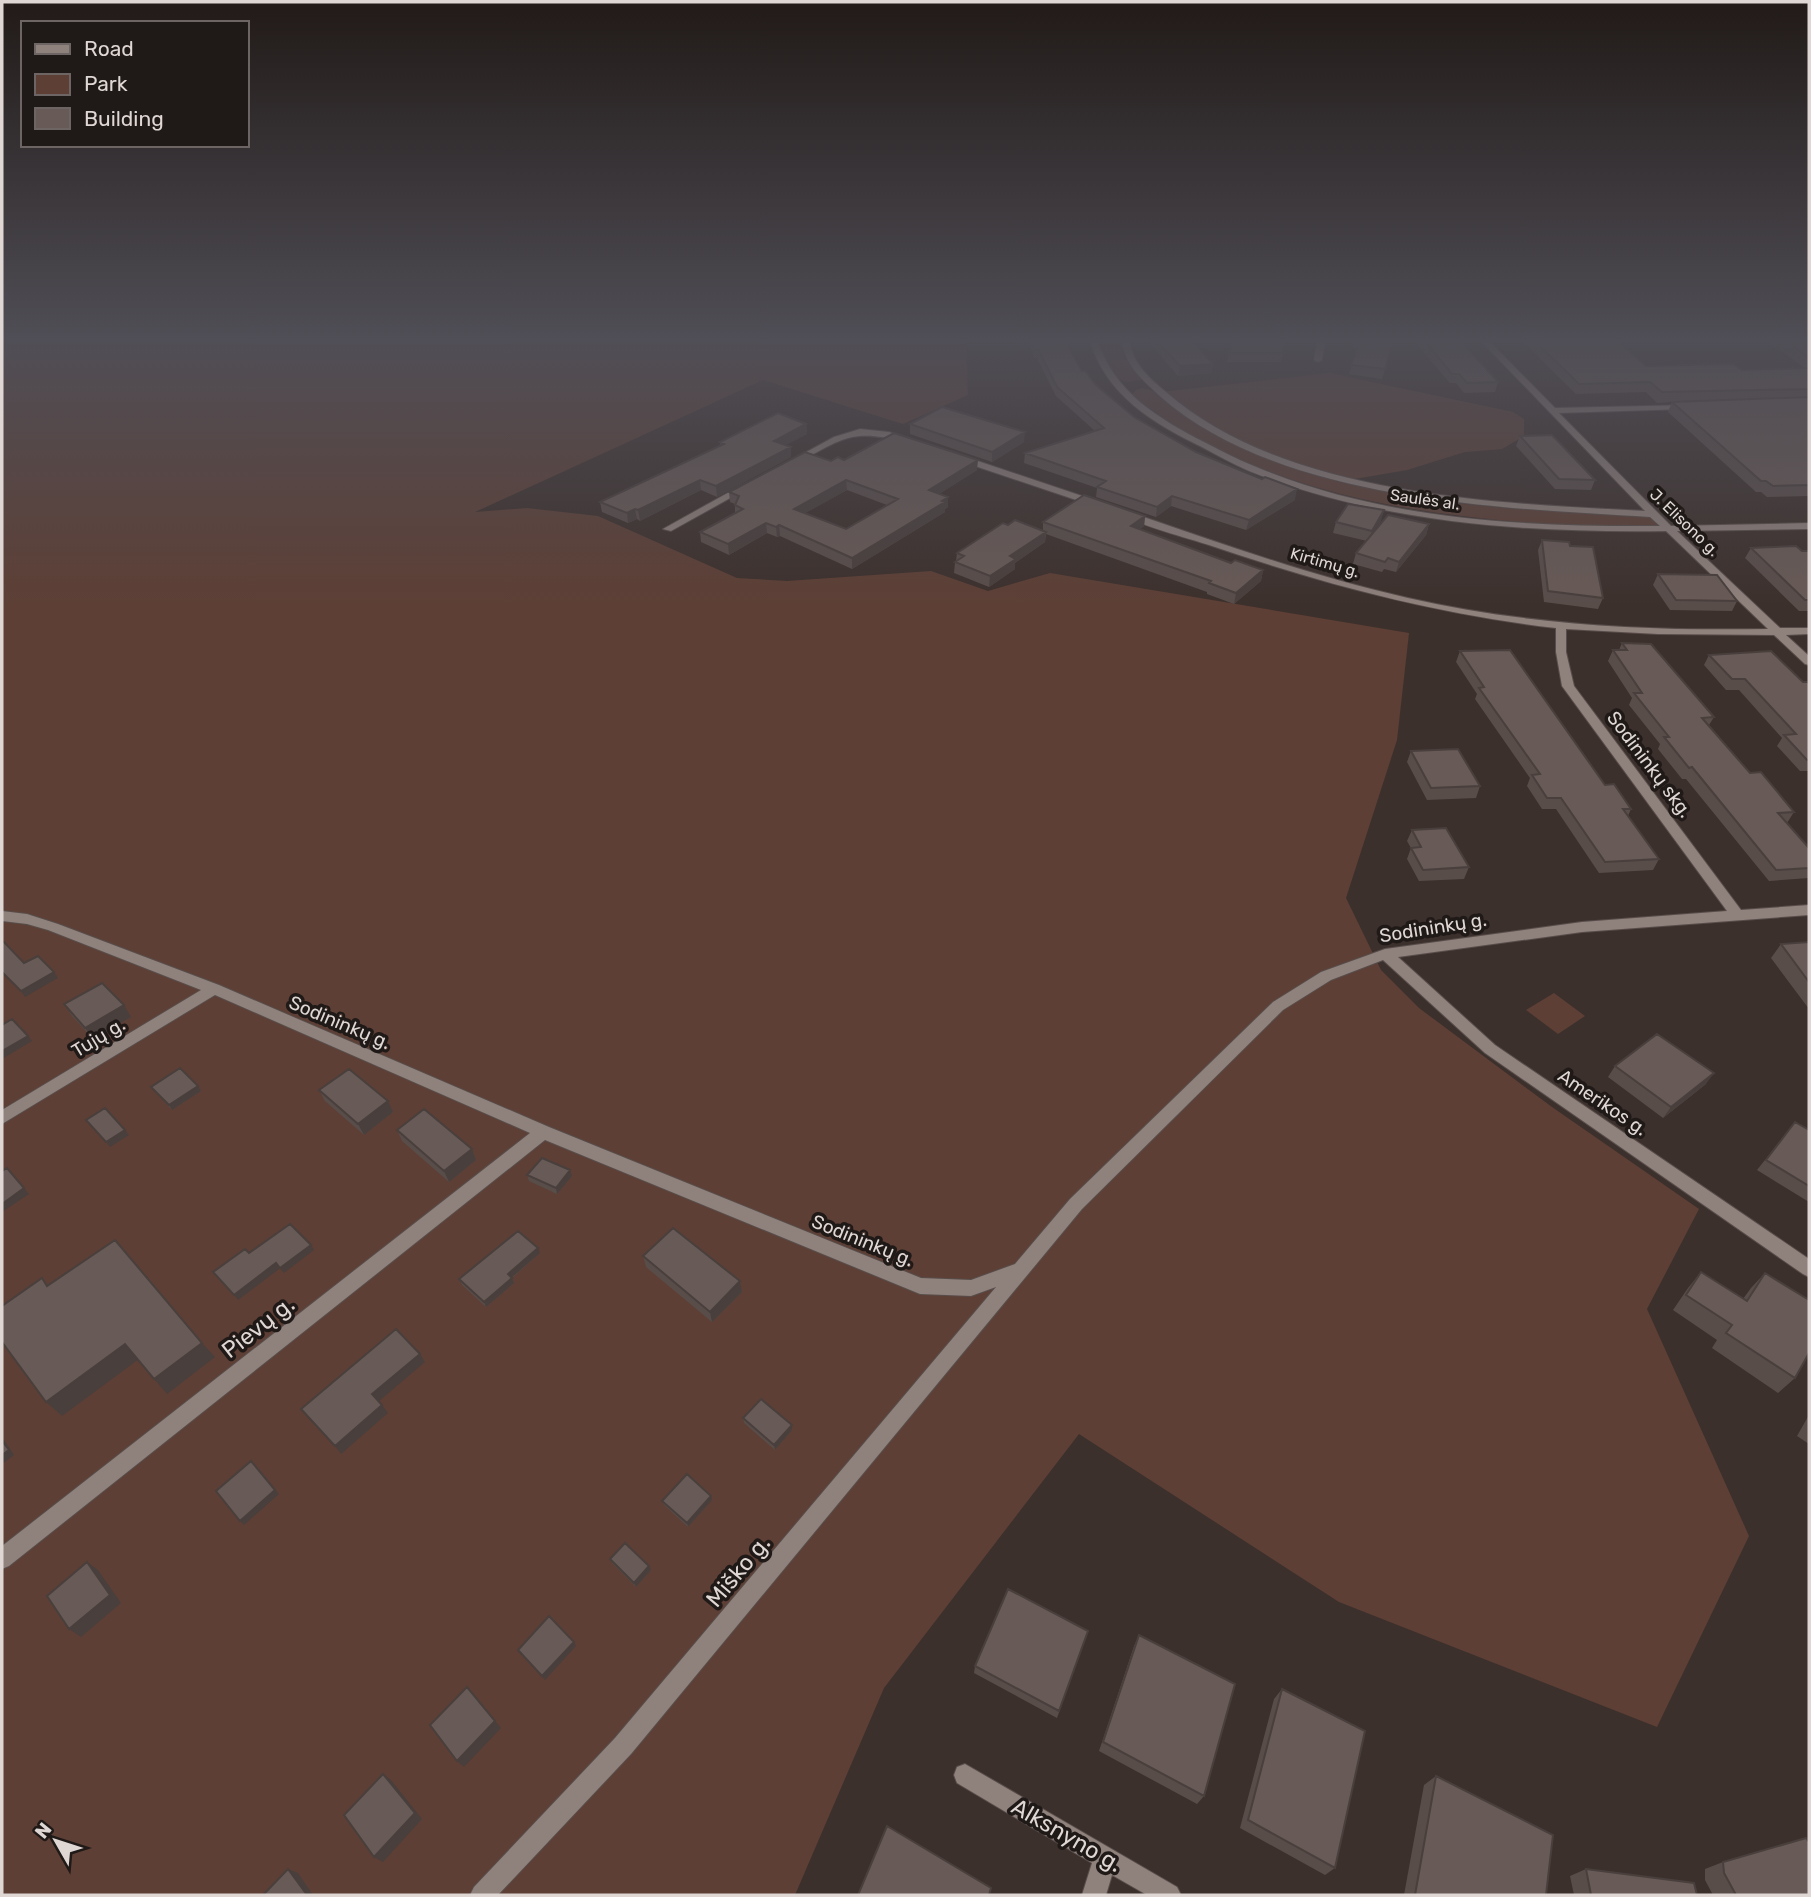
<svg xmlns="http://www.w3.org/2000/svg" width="1811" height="1897" font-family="Rubik,sans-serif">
	<rect width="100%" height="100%" fill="#3c302c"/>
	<!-- green -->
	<path fill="#5d3f35" d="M2 341H966L968 395 903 424 763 380 475 512 527 508 598 516 737 578 787 581 931 571 988 591 1050 573 1409 633 1397 740 1346 898 1381 970 1419 1008 1552 1107 1699 1209 1647 1309 1749 1536 1657 1727 1339 1602 1079 1434 884 1688 795 1895H2Z
		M1098 341H1119L1125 359 1142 378 1141 380 1127 382 1118 379 1101 353Z
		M1330 373 1513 412 1524 419V436L1502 449 1465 452 1407 470 1343 481 1247 448 1160 392Z
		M1142 388 1158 392 1170 404 1245 449 1339 482 1434 501 1515 509 1640 515 1657 520 1660 526C1635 532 1575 526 1548 524 1400 514 1252 489 1132 395L1136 390Z
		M1554 993 1585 1016 1558 1034 1526 1010Z"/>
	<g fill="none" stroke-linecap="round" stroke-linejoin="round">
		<!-- street casing -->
		<g stroke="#584d4a" stroke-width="2">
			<path id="street" d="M1090 341H1098C1114 393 1161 420 1206 443 1222 451 1238 460 1254 466 1380 520 1525 527 1660 526L1650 517C1499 508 1280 501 1161 397 1145 382 1124 365 1122 341H1130C1132 363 1150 379 1166 392 1285 496 1494 503 1645 511L1481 341H1489L1555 408 1690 405V409H1687L1559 413 1671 526 1809 523V529L1677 531 1780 628H1809V634L1786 635 1809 656V665L1805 664 1774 635 1658 634 1566 629V652L1574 686 1741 910 1809 905V915L1582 932 1398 957 1495 1045 1809 1259V1277L1803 1274 1485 1053 1383 960 1331 980 1283 1010 1082 1209 631 1754 498 1895H470L474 1887 615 1738 996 1287 971 1296 920 1294 545 1140 9 1566 2 1569V1546L530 1133 215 995 2 1124V1110L201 990 48 930 27 924 2 921V911L27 914 58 924 219 985 549 1127 921 1278 971 1280 1015 1264 1070 1199 1273 1002 1321 972 1385 949 1582 922 1727 911 1562 686 1556 652V628C1435 614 1324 584 1209 545 1188 538 1140 526 1124 515L1132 513C1223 544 1314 577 1408 598 1526 625 1647 631 1768 629L1666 531C1525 533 1381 523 1249 471 1233 464 1217 455 1202 447 1154 424 1106 395 1090 341Z
				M1317 341H1325L1322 360 1318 362 1314 360Z
				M860 429 889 432 912 440 908 443C853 428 845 437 797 463L790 461 834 437Z
				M960 455 1100 502 1102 504 1094 506 957 460V456Z
				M742 485 750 487 671 531 663 529Z
				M965 1764 1177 1887 1181 1895H1147L1112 1875 1106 1895H1082L1092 1863 957 1783 954 1775 957 1767Z"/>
		</g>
		<!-- street -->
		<use href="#street" fill="#8f817c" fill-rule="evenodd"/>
	</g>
	<!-- wall -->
	<path fill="#594d4a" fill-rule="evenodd" d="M1029 341H1067L1069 348 1082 371 1096 385 1134 417 1196 452 1295 500 1246 530 1171 506 1156 517 1096 497 1097 488 1024 463 1025 453 1095 431 1056 396 1037 358H1034Z
		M1151 341H1192L1213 364 1211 373 1178 376 1151 344Z
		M1286 341 1281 362H1227L1229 353Z
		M1354 341H1394L1382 379 1349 374 1357 349 1353 348Z
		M1419 341H1461L1498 382 1495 392 1464 393 1456 383H1450L1418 346Z
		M1522 341H1618L1646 366 1742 370 1806 369 1768 341H1809V496L1767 497 1761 492H1756L1668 412 1672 402 1657 403 1646 392 1576 394Z
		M806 424 807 434 785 445 791 457 717 497 701 490 640 521 637 519 628 523 602 512 600 502 720 446V442Z
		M910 424 1024 442 992 462 910 434Z
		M1520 436 1595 480 1591 490 1555 489 1516 446Z
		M844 460 977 470 939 494 948 507 945 509V512L852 569 780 536 777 537 767 533 729 555 701 542 700 532 735 513V504L730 502 729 492 831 461ZM847 490 887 505 846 529 805 513Z
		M1145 516 1144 526 1139 530 1231 563 1263 570 1261 581 1234 604 1207 594V592L1046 534 1045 542 1015 563V569L989 587 954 573 955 562 956 561 957 553 1008 525 1043 531V522Z
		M1381 521 1375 531 1429 524 1426 535 1396 572 1384 569 1382 572 1353 564 1356 553 1367 541 1333 533 1336 522Z
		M1542 540 1570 546 1603 598 1598 609 1544 602 1538 550Z
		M1751 548 1809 551V611H1799L1745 558Z
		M1658 574 1737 601 1732 611 1670 610 1653 585Z
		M1622 643 1714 717 1709 725 1750 773 1794 812 1787 823 1809 848V878L1769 881 1686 779H1682L1658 749 1660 744 1629 705 1632 698 1608 661 1613 650H1619Z
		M1460 651 1631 809 1628 816 1659 859 1653 870 1599 873 1556 809H1542L1527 786 1530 778 1475 699 1477 694 1456 662Z
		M1709 655 1809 684V771H1800L1777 746 1782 738 1739 690H1726L1704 665Z
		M1411 751 1480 786 1476 798 1427 800 1407 762Z
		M1412 830 1469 867 1464 879 1419 881 1407 859 1411 848 1407 841Z
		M1809 942V1009L1771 958 1781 944Z
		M64 1004 131 1017 93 1039 72 1016Z
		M1615 1066 1706 1084 1663 1118 1608 1077Z
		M198 1086 201 1091 172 1110 155 1092 151 1087Z
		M319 1090 388 1101 393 1112 364 1135 325 1101Z
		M1795 1122 1809 1130V1202L1757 1170Z
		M397 1130 472 1149 476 1160 449 1182 402 1141Z
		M527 1175 572 1176 557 1194 529 1181Z
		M540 1253 512 1278 514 1283 486 1307 462 1285 459 1279Z
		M643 1256 740 1281 742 1292 712 1322 646 1267Z
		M1701 1272 1743 1299 1751 1288 1765 1273 1795 1378 1778 1393 1712 1348 1717 1340 1673 1310 1688 1288Z
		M1809 1415V1444L1797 1436Z
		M743 1418 792 1425V1430L775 1450 744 1423Z
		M712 1500 688 1527 664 1505 662 1501Z
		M610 1559 651 1570 636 1587 612 1563Z
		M1088 1631 1057 1718 974 1673 975 1666Z
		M1139 1635 1204 1796 1197 1804 1099 1751 1134 1646Z
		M1282 1689 1335 1868 1325 1875 1240 1828 1274 1699Z
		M1436 1776 1546 1895H1404L1424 1785Z
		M1723 1862 1809 1895H1713L1705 1880V1869Z
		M1586 1869 1697 1895H1574L1570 1876Z"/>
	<!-- shaded-wall -->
	<path fill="#493f3c" d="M1213 364 1211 373 1178 376 1180 366Z
		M806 424 807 434 775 451 774 441Z
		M1025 432 1024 442 992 462V452Z
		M791 447V457L717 497 716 486Z
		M978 460 977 470 929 500V490Z
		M700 480 701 490 640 521 638 510Z
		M846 480 847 490 795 519 794 509Z
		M1297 489 1295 500 1246 530 1249 520Z
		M1172 496 1171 506 1156 517 1157 507Z
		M948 497V507L945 509V512L852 569V558Z
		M635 509 637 519 628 523 627 513Z
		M1384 510 1381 521 1369 541 1372 531Z
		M1145 516 1144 526 1129 537 1131 526Z
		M766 523 767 533 729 555 728 544Z
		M1429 524 1426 535 1396 572 1399 562Z
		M779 525 780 536 777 537 776 527Z
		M1046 532 1045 542 1015 563V569L989 587 990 576 1010 556Z
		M1263 570 1261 581 1234 604 1236 593Z
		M54 972 58 978 25 997 21 991Z
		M124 1005 131 1017 93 1039 85 1028Z
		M28 1036 32 1041 2 1059V1051Z
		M1714 1073 1706 1084 1663 1118 1671 1107Z
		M198 1086 201 1091 172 1110 169 1105Z
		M388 1101 393 1112 364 1135 358 1124Z
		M125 1130 129 1135 110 1147 106 1142Z
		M472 1149 476 1160 449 1182 444 1171Z
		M7 1168 29 1194 2 1212V1204Z
		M570 1170 572 1176 557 1194 556 1188Z
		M311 1245 314 1250 284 1273 280 1268Z
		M538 1248 540 1253 510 1279 508 1274Z
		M276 1263 279 1269 238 1300 234 1295Z
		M512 1278 514 1283 486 1307 484 1302Z
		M740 1281 742 1292 712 1322 710 1312Z
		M202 1343 215 1357 167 1394 154 1379Z
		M125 1344 139 1359 62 1416 46 1402Z
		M420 1354 425 1362 378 1402 372 1394Z
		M382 1405 388 1413 341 1454 335 1446Z
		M792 1425V1430L775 1450 774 1445Z
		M2 1437 14 1455 2 1464Z
		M251 1461 279 1494 244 1525 240 1521Z
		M711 1496 712 1500 688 1527 687 1523Z
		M87 1562 98 1570 121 1603 81 1637 69 1629Z
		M649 1566 651 1570 636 1587 634 1583Z
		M574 1642 576 1646 545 1680 542 1676Z
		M467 1687 501 1728 464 1767 457 1761Z
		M383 1774 391 1780 422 1819 383 1862 374 1857Z
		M288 1869 298 1873 313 1895H307Z"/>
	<!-- building -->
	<path fill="#685a56" stroke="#493f3c" stroke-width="2" fill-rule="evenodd" d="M1032 341H1067L1069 348 1082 371H1085L1096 385 1134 417 1196 452 1262 479 1265 477 1297 489 1249 520 1172 496 1157 507 1097 487 1106 481 1025 453 1104 428 1057 387 1038 349H1034Z
		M1157 341H1192L1213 364 1180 366Z
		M1234 341H1285L1282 353H1229Z
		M1360 341H1393L1385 369 1351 365Z
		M1425 341H1461L1498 382 1467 383 1459 374H1452Z
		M1535 341H1618L1646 366 1733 364 1742 370 1809 368V389L1662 392 1650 382 1579 384Z
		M1786 341H1809V358Z
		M1809 397V485L1773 486 1766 481H1761L1672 402Z
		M942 407 1025 432 992 452 910 424Z
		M778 413 806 424 774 441 791 447 716 486 700 480 638 510 635 509 627 513 600 502 724 444 720 442Z
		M894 433 978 460 929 490 948 497 942 501 945 502 852 558 779 525 776 527 766 523 728 544 700 532 743 509 735 505 739 496 729 492 805 452 831 461 838 457 844 460ZM846 480 898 499 846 529 794 509Z
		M1552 435 1595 480 1559 479 1520 436Z
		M1084 495 1145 516 1131 526 1231 563 1235 560 1263 570 1236 593 1209 583 1211 581 1043 522Z
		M1348 504 1384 510 1372 531 1336 522Z
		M1388 515 1429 524 1399 562 1388 558 1385 562 1356 553Z
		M1015 520 1046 532 1010 556 1016 559 990 576 955 562 964 556 957 553 1003 523 1008 525Z
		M1542 540 1569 542 1570 546 1593 547 1603 598 1548 591Z
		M1796 546 1802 551H1809V600H1805L1751 548Z
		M1658 574 1717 575 1737 601 1676 600Z
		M1622 643 1651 644 1714 717 1702 718 1750 773 1761 772 1794 812 1778 813 1809 848V868L1776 870 1692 767 1689 768 1664 737H1669L1634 693H1642L1613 650H1627Z
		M1510 650 1605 785 1614 784 1631 809H1623L1659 859 1605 862 1561 798H1547L1532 775 1540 774 1479 688 1484 687 1460 651Z
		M1771 651 1803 682H1808L1809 684V760H1807L1784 735 1796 734 1745 679H1732L1709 655Z
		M1458 749 1480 786 1431 788 1411 751Z
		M1446 828 1469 867 1423 870 1411 848 1421 847 1412 830Z
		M2 940 24 963 38 956 54 972 21 991 2 972Z
		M1809 942V982L1781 944Z
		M102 983 124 1005 85 1028 64 1004Z
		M12 1019 28 1036 2 1051V1025Z
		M1657 1034 1714 1073 1671 1107 1615 1066Z
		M180 1068 198 1086 169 1105 151 1087Z
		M349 1069 388 1101 358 1124 319 1090Z
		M105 1108 125 1130 106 1142 86 1120Z
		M424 1109 472 1149 444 1171 397 1130Z
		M1795 1122 1809 1130V1186L1766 1160Z
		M542 1158 570 1170 556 1188 527 1175Z
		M7 1168 24 1188 2 1204V1171Z
		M290 1224 311 1245 280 1268 276 1263 234 1295 213 1272 245 1249 249 1253Z
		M673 1228 740 1281 710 1312 643 1256Z
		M518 1231 538 1248 508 1274 512 1278 484 1302 459 1279Z
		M115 1240 202 1343 154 1379 125 1344 46 1402 2 1342V1306L42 1278 47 1286Z
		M1701 1272 1747 1301 1765 1273 1809 1300V1353L1795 1378 1726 1333 1732 1325 1686 1295Z
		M396 1329 420 1354 372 1394 382 1405 335 1446 301 1409Z
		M761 1399 792 1425 774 1445 743 1418Z
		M2 1441 9 1450 2 1455Z
		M251 1461 275 1490 240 1521 216 1491Z
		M687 1474 711 1496 687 1523 662 1501Z
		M625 1543 649 1566 634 1583 610 1559Z
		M87 1562 110 1595 69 1629 47 1596Z
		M1008 1589 1088 1631 1059 1711 975 1666Z
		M549 1616 574 1642 542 1676 518 1650Z
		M1139 1635 1235 1684 1204 1796 1103 1742Z
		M467 1687 495 1721 457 1761 430 1725Z
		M1282 1689 1365 1731 1335 1868 1248 1820Z
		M383 1774 415 1813 374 1857 344 1815Z
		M1436 1776 1553 1835 1546 1895H1415Z
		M887 1826 991 1888 989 1895H858Z
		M1806 1838 1809 1842V1895H1736L1724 1873 1723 1862Z
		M288 1869 307 1895H263Z
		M1586 1869 1694 1883 1697 1895H1591Z"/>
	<!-- sky -->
	<linearGradient id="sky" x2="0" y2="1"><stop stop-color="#211a18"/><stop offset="0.56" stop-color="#504e56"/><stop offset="1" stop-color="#504e56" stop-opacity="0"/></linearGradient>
	<rect width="1811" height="607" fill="url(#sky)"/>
	<g text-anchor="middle" stroke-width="7" stroke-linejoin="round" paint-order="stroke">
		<!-- far-street labels -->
		<g font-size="16" fill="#dfd7d4" stroke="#1f1917">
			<text transform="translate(1425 499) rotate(8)" y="6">Saulės al.</text>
			<text transform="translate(1685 522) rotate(44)" y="6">J. Elisono g.</text>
			<text transform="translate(1325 562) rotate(16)" y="6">Kirtimų g.</text>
		</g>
		<!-- street labels -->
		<g font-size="19" fill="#dfd7d4" stroke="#1f1917">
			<text transform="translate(1650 764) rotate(53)" y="7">Sodininkų skg.</text>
			<text transform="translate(1433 927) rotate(-9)" y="7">Sodininkų g.</text>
			<text transform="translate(340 1022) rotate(23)" y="7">Sodininkų g.</text>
			<text transform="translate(98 1037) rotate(-31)" y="7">Tujų g.</text>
			<text transform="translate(1603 1102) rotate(34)" y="7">Amerikos g.</text>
			<text transform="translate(863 1240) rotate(22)" y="7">Sodininkų g.</text>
		</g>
		<!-- near-street labels -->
		<g font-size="23" fill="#dfd7d4" stroke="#1f1917">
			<text transform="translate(258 1327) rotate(-38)" y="8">Pievų g.</text>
			<text transform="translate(738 1571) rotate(-50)" y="8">Miško g.</text>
			<text transform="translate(1067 1835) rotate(30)" y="8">Alksnyno g.</text>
		</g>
	</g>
	<!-- border -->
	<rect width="1811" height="1897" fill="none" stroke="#dfd7d4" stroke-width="7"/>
	<!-- legend -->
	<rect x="21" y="21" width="228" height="126" fill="#1f1917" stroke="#6c6563" stroke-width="2"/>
	<rect x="35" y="44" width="35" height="10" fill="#8f817c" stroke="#6c6563" stroke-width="2"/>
	<text x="84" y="56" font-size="21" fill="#dfd7d4">Road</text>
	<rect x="35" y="74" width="35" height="21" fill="#5d3f35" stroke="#6c6563" stroke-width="2"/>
	<text x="84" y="91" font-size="21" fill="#dfd7d4">Park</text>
	<rect x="35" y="108" width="35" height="21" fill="#685a56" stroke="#6c6563" stroke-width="2"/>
	<text x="84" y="126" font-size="21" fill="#dfd7d4">Building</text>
	<!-- north arrow -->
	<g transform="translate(56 1841) rotate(309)" stroke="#1f1917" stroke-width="5" paint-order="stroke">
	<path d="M0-5L12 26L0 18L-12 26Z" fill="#dfd7d4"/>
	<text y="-10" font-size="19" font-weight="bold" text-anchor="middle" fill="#dfd7d4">N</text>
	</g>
</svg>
